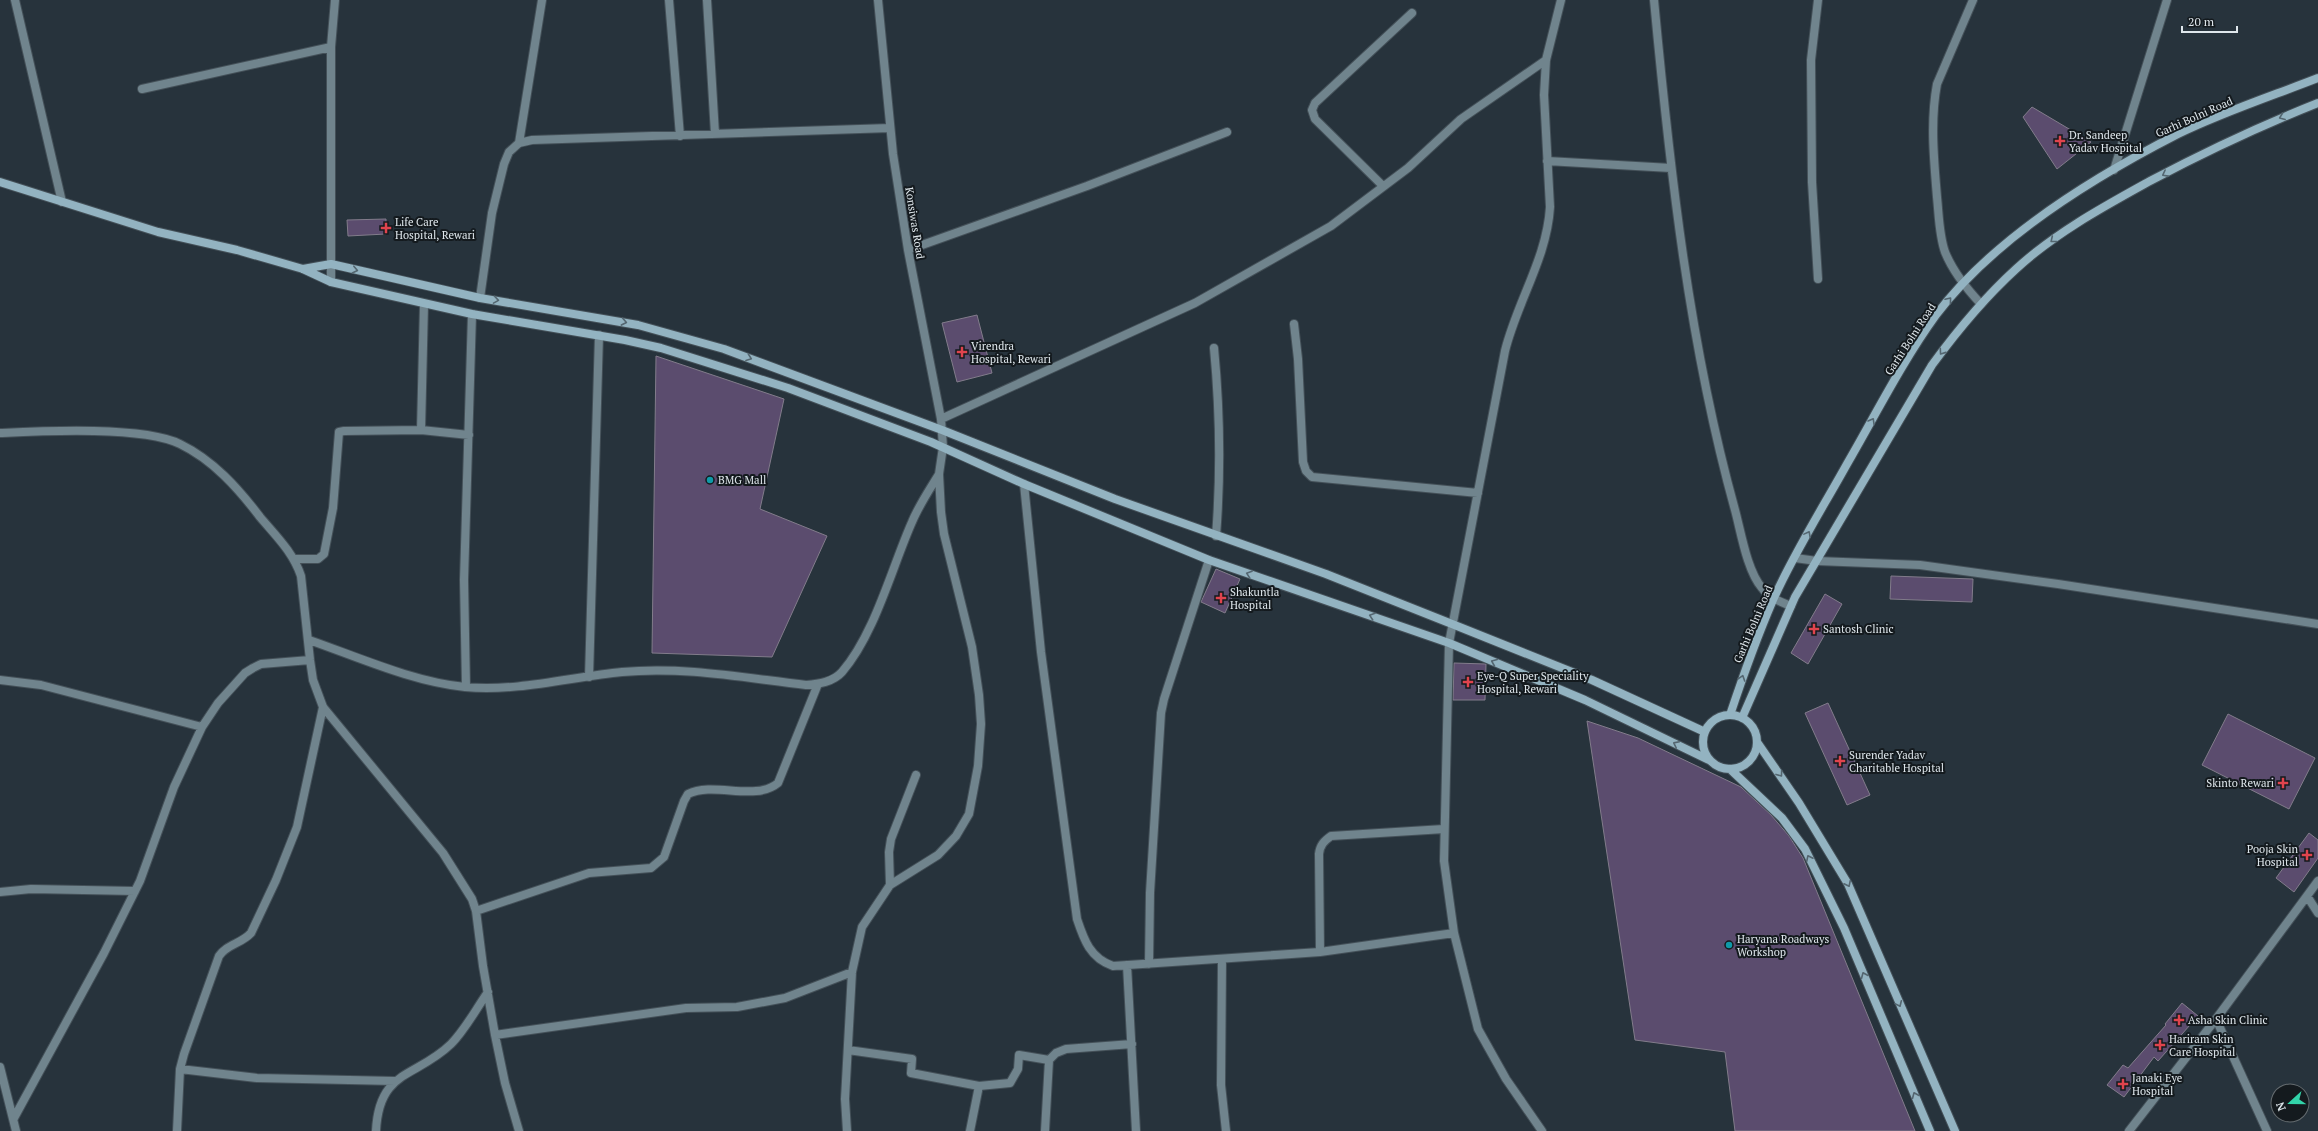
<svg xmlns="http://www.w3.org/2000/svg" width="2318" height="1131" font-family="'PT Serif',serif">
	<rect width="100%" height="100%" fill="#27333c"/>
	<!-- building -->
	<path fill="#5b4c6e" stroke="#827c8b" d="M2032 107 2091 142 2057 169 2023 117Z
		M386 219V234L348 236 347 220Z
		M977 315 992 373 957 382 942 323Z
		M656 356 784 399 760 509 827 536 772 657 652 653Z
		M1216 569 1240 579 1225 613 1201 602Z
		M1891 576 1973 579 1972 602 1890 599Z
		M1825 594 1842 604 1808 664 1791 653Z
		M1454 663 1486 664 1485 700H1453Z
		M1828 703 1870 795 1847 805 1805 713Z
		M2228 714 2315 758 2289 809 2202 765Z
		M1587 721 1638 738 1741 787 1771 815 1789 836 1803 858 1915 1131H1735L1725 1052 1635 1040Z
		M2309 833 2318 840V858L2294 892 2276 878Z
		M2182 1003 2198 1016 2158 1061 2154 1057 2124 1097 2107 1085 2123 1065 2128 1068 2166 1025 2165 1024Z"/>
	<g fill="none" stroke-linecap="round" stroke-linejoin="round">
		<!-- street casing -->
		<g stroke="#445058" stroke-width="10">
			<path id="street" d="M15 0 62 202
				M669 0 680 136
				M707 0 715 134
				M1654 0C1670 171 1689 344 1735 510 1741 532 1747 571 1762 588 1769 598 1781 602 1791 606
				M1818 0 1811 60 1812 182 1818 279
				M1973 0 1937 84C1930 121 1934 161 1937 197 1939 216 1939 235 1945 252 1953 272 1966 288 1981 304
				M142 89 331 47
				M519 143 542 0
				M1547 161 1671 168
				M2114 170 2167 0
				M1383 186 1315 119 1312 110 1315 103 1412 13
				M908 250 1087 186 1227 132
				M331 282V47L335 0
				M480 298 492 213 504 164 509 152 519 143 532 140 890 128
				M1294 324 1298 359 1303 462 1306 471 1312 477 1478 493
				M1214 348C1220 411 1221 473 1216 536
				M941 419 1195 303 1331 226 1408 168 1461 119 1546 60
				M421 430 469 435
				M0 433C43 431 143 426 180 444 213 460 238 488 260 517 276 536 293 552 301 576L310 660 313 680 323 707 443 853 472 899 476 911 483 966 495 1035 505 1083 519 1131
				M1024 484 1041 652 1077 919C1084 940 1090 958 1113 966L1320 952 1454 933
				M1795 558 1817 561 1920 565 2058 584 2318 624
				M296 559H318L324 554 333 508 339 432 344 431 421 430 424 304
				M309 640C358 657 413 682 465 687 517 692 571 677 622 672 683 666 745 678 806 685 819 684 833 682 842 672 875 634 892 567 912 522 919 505 930 489 939 474
				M589 677 599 335
				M0 680 41 685 202 727
				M466 687 464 580 472 314
				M890 885 889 852 891 839 916 775
				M0 892 31 889 135 891
				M2307 896 2318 913
				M476 911 589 873 651 868 664 857 684 801 688 794C714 781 755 802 778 783L818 684
				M1320 952 1319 854C1320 845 1324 841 1331 836L1444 829
				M1222 959 1221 1085 1226 1131
				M1149 964 1150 893 1161 713 1164 699 1209 560
				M1127 965 1136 1131
				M2216 1019 2267 1131
				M495 1035 686 1008 737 1007 785 998 852 972
				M848 1050 912 1059 911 1073 979 1086
				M0 1067 16 1131
				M180 1069 257 1078 395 1081
				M14 1118 104 953 140 881 174 787 202 727 218 703 245 673 253 668 261 664 310 660
				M177 1131 180 1069 184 1054 219 956C227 944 241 944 251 933L276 880 297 827 323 707
				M376 1131C379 1069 416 1078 451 1044 465 1030 476 1009 488 992
				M847 1131 845 1099 852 972 862 927 890 885 938 855 956 836 969 814 978 766 981 724 979 695 972 647 944 534 941 512 939 474 943 447 941 419 908 250 893 154 878 0
				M970 1131 979 1086 1010 1083 1018 1069 1019 1055 1049 1060
				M1045 1131 1049 1060 1056 1053 1066 1049 1132 1044
				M1542 1131 1506 1079 1478 1029 1454 933 1444 861 1449 643 1505 351C1517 302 1547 258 1550 207L1544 95 1546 60 1561 0
				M2129 1131 2216 1019 2318 881"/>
		</g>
		<!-- secondary casing -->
		<g stroke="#445058" stroke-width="10">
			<path id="secondary" d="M0 182 158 232 237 250 303 269 331 282 472 314 625 340 661 348 788 388 931 442 1024 484 1209 560 1449 643 1585 700 1711 761
				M303 269 331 264 480 298 638 325 724 349 942 430 1115 499 1326 574 1452 624 1592 680 1705 732
				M1730 715C1743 676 1757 637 1773 600 1794 553 1822 509 1847 464 1876 414 1902 362 1936 315 1993 239 2094 177 2178 134 2223 112 2272 96 2318 78
				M1703 742a27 27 0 1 1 54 0a27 27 0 1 1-54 0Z
				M1742 718 1795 597 1932 365C1957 331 1984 298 2016 269 2055 233 2103 207 2150 181 2205 152 2260 126 2318 103
				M1757 742 1799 803 1848 884 1955 1131
				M1730 769 1782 818 1805 849 1844 928 1930 1131"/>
		</g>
		<!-- street -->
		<use href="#street" stroke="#70848d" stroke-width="8"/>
		<!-- secondary -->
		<use href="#secondary" stroke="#93b3c1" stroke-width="8"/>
	</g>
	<!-- one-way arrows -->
	<defs><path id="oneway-chevron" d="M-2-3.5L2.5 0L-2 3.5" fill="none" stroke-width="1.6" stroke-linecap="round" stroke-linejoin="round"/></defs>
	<g stroke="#546670">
		<use href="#oneway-chevron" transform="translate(2282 117) rotate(159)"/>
		<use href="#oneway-chevron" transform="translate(2165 174) rotate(152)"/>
		<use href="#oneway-chevron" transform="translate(2053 240) rotate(141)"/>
		<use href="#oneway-chevron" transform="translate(355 270) rotate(13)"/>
		<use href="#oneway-chevron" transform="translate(496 300) rotate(9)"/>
		<use href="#oneway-chevron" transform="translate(1949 300) rotate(-50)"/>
		<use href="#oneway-chevron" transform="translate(624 322) rotate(11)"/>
		<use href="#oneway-chevron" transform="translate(1942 352) rotate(125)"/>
		<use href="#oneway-chevron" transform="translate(749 358) rotate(20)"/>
		<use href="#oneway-chevron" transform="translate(1872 421) rotate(-60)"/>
		<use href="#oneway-chevron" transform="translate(1808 534) rotate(-62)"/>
		<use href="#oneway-chevron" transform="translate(1249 574) rotate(-161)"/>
		<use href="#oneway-chevron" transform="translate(1372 616) rotate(-161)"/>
		<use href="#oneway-chevron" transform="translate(1494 662) rotate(-157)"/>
		<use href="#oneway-chevron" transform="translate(1742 678) rotate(-72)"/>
		<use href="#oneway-chevron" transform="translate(1676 744) rotate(-154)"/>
		<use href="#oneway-chevron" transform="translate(1780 774) rotate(54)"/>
		<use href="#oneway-chevron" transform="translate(1809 858) rotate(-116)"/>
		<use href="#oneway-chevron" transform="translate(1848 884) rotate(64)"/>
		<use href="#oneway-chevron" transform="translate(1864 975) rotate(-113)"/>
		<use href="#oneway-chevron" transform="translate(1899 1004) rotate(66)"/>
		<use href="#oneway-chevron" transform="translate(1915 1095) rotate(-113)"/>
	</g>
	<!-- markers -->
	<g fill="#e0444e" stroke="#141a1e" stroke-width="1.5">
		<path d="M2058 135h4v4h4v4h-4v4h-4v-4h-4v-4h4z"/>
		<path d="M384 222h4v4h4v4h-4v4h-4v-4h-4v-4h4z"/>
		<path d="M960 346h4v4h4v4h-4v4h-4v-4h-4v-4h4z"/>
		<path d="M1219 592h4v4h4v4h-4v4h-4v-4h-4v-4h4z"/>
		<path d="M1812 623h4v4h4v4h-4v4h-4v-4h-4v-4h4z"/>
		<path d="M1466 676h4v4h4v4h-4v4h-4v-4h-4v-4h4z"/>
		<path d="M1838 755h4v4h4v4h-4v4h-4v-4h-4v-4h4z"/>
		<path d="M2281 777h4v4h4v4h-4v4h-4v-4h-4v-4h4z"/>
		<path d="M2305 849h4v4h4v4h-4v4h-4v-4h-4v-4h4z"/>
		<path d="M2177 1014h4v4h4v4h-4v4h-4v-4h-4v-4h4z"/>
		<path d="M2158 1039h4v4h4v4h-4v4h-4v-4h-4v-4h4z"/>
		<path d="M2121 1078h4v4h4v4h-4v4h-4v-4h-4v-4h4z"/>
	</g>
	<g fill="#0f9aa8" stroke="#141a1e" stroke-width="1.5">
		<circle cx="710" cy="480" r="4"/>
		<circle cx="1729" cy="945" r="4"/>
	</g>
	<g text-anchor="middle" stroke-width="4" stroke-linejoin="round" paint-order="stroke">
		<!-- street labels -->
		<g font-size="11" fill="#dfe7ec" stroke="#141a1e">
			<text transform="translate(2194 117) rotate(-24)" y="4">Garhi Bolni Road</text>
			<text transform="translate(915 223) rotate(81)" y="4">Konsiwas Road</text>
			<text transform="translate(1910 339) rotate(-57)" y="4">Garhi Bolni Road</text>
			<text transform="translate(1753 624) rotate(-67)" y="4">Garhi Bolni Road</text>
		</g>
		<!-- poi labels -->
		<g font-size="11" fill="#dfe7ec" stroke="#141a1e" text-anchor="start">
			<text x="2069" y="139">Dr. Sandeep<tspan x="2069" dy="13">Yadav Hospital</tspan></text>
			<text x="395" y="226">Life Care<tspan x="395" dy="13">Hospital, Rewari</tspan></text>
			<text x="971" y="350">Virendra<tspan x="971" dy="13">Hospital, Rewari</tspan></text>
			<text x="718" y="484">BMG Mall</text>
			<text x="1230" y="596">Shakuntla<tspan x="1230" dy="13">Hospital</tspan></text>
			<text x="1823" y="633">Santosh Clinic</text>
			<text x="1477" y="680">Eye-Q Super Speciality<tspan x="1477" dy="13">Hospital, Rewari</tspan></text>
			<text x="1849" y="759">Surender Yadav<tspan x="1849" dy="13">Charitable Hospital</tspan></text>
			<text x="2274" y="787" text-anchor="end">Skinto Rewari</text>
			<text x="2298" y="853" text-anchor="end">Pooja Skin<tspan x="2298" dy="13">Hospital</tspan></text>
			<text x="1737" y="943">Haryana Roadways<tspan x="1737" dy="13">Workshop</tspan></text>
			<text x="2188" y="1024">Asha Skin Clinic</text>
			<text x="2169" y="1043">Hariram Skin<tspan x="2169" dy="13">Care Hospital</tspan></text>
			<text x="2132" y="1082">Janaki Eye<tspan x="2132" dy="13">Hospital</tspan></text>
		</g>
	</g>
	<!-- north arrow -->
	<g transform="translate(2290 1103) rotate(249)"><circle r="19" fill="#141a1e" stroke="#656c70"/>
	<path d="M0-3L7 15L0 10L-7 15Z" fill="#32d4a9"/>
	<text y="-6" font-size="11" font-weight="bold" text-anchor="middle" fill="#dfe7ec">N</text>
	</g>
	<!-- scale -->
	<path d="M2182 26v6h55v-6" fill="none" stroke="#dfe7ec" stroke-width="2"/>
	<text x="2188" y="26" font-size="12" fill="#dfe7ec" stroke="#141a1e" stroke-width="3" paint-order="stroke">20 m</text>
</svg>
